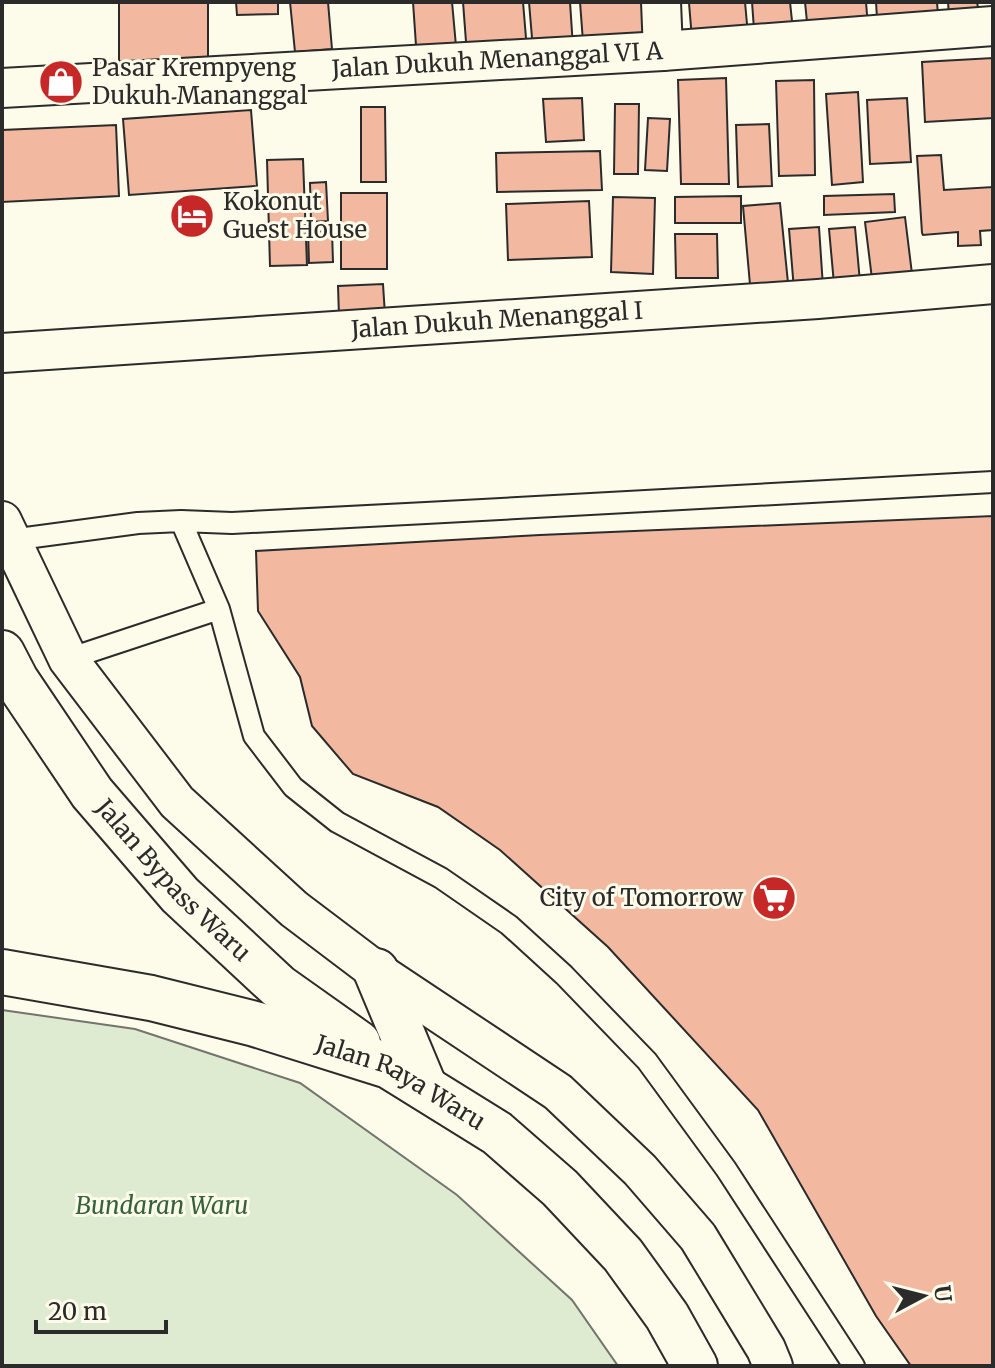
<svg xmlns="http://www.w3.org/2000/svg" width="995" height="1368" font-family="Merriweather,serif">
	<rect width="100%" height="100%" fill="#fdfbea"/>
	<!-- green -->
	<path fill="#deebd1" stroke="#74746e" stroke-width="2" d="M2 1010 135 1029 300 1083 457 1195 572 1300 618 1366H2Z"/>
	<!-- building -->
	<path fill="#f2b8a0" stroke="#2b2b2b" stroke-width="2" d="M119 2H208V63L119 62Z
		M236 2H278V14L237 15Z
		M290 2H328L332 49 295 52Z
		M413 2H452L457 57 417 60Z
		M463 2H523L527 50 467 55Z
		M529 2H570L573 47 533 50Z
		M580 2H650L654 50 584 55Z
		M745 2 748 35 692 39 689 3Z
		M752 2H790L794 40 755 43Z
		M805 2H866L868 27 808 32Z
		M876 2H937L939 28 878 34Z
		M948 2H977L979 13 949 16Z
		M993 58V118L925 122 922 62Z
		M726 78 729 184H681L678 80Z
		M814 80 815 175 779 176 776 81Z
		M858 92 863 182 832 185 826 94Z
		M582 98 584 140 546 142 543 99Z
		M907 98 911 162 870 164 867 100Z
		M615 104H639L638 174H614Z
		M361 107H385L386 182H361Z
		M251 110 257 186 129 195 123 119Z
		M648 118 670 119 667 171 645 170Z
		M769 124 772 186 738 187 736 125Z
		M116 125 119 196 2 202V130Z
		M600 151 602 190 497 192 496 153Z
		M941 155 944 190 993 187V230L980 231 981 245 958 246V232L923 235 922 233 917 156Z
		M303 159 307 265 270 266 267 160Z
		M326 182 328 221 311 222 310 183Z
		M341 193H387V269H341Z
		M894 194 895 212 824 215V196Z
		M741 196V223H675V197Z
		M613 197 655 198 653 274 611 272Z
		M589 201 592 257 508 260 506 204Z
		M780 203 789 293 751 296 743 206Z
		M905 217 913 282 873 287 865 222Z
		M819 227 823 287 794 290 789 229Z
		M855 227 860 282 834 284 829 229Z
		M332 231 333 262 309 263 308 232Z
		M675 234H717L718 278H676Z
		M383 284 385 315 339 316 338 286Z
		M993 516V1366H911L876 1316 758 1110 608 947 500 850 438 807 353 774 312 726 300 677 258 611 256 551 540 535Z"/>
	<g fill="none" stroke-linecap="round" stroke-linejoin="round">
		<!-- service casing -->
		<g stroke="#2b2b2b" stroke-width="24">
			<path id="service" d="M181 521 219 609 254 736 293 787 337 822 441 878 509 925 564 975 647 1061 726 1169 854 1366
				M11 540 138 523 181 521 232 523 426 513 993 482
				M68 659 219 609"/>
		</g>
		<!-- minor casing -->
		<g stroke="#2b2b2b" stroke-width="42">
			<g id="minor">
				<path d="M661 2 663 51"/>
				<path id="s1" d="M2 88 663 51 993 26"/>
				<path id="s2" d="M2 353 818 299 993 284"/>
				<path d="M2 521 68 659 177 802 294 909 376 971 558 1092 640 1170 698 1237 766 1349 773 1366"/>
			</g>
		</g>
		<!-- trunk casing -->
		<g stroke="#2b2b2b" stroke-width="48">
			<g id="trunk">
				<path id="s3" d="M2 653 16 680 92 793 180 895 279 987 358 1043"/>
				<path d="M376 971 425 1088"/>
				<path id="s4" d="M2 972 151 998 255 1024 389 1066 497 1133 560 1188 623 1255 667 1316 695 1366"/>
			</g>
		</g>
		<!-- service -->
		<use href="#service" stroke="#fdfbea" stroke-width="20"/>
		<!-- minor -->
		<use href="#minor" stroke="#fdfbea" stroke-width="38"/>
		<!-- trunk -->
		<use href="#trunk" stroke="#fdfbea" stroke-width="44"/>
	</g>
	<!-- icons -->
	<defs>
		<g id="shop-disc" transform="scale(2.3)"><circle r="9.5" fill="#c62828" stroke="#fdfbea"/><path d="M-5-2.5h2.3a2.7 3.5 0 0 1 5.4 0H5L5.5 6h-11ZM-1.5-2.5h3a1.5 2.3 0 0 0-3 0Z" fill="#fff"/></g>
		<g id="hotel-disc" transform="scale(2.3)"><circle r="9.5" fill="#c62828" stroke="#fdfbea"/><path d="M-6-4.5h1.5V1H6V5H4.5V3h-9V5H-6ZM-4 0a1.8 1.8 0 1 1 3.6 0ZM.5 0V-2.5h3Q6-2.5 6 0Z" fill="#fff"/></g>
		<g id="supermarket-disc" transform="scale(2.3)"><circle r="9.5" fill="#c62828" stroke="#fdfbea"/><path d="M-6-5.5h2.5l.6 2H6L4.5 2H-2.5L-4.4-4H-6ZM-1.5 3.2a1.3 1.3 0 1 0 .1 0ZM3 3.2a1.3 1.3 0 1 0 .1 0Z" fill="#fff"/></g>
	</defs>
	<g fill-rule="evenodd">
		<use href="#shop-disc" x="61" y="82"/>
		<use href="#hotel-disc" x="192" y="216"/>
		<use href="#supermarket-disc" x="774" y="898"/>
	</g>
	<g text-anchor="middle" stroke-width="6" stroke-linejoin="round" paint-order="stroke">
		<!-- street labels -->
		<g font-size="24" fill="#2b2b2b" stroke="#fdfbea">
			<text dy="8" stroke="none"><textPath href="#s1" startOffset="496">Jalan Dukuh Menanggal VI A</textPath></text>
			<text dy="8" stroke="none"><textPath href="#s2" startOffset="496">Jalan Dukuh Menanggal I</textPath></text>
			<text dy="8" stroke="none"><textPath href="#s3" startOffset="286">Jalan Bypass Waru</textPath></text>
			<text dy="8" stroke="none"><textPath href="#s4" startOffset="416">Jalan Raya Waru</textPath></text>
		</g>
		<!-- poi labels -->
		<g font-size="24" fill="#2b2b2b" stroke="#fdfbea" text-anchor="start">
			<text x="92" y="76">Pasar Krempyeng<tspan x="92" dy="28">Dukuh Mananggal</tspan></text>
			<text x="223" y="210">Kokonut<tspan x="223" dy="28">Guest House</tspan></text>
			<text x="743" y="906" text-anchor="end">City of Tomorrow</text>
		</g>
		<!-- park labels -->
		<g font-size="24" font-style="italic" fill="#34623c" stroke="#fdfbea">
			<text x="162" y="1214">Bundaran Waru</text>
		</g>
	</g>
	<!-- border -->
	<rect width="995" height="1368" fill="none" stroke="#2b2b2b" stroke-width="8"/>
	<!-- north arrow -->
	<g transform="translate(923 1296) rotate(83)" stroke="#fdfbea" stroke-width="6" paint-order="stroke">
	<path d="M0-6L14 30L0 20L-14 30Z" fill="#2b2b2b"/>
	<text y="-12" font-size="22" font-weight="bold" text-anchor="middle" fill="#2b2b2b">U</text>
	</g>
	<!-- scale -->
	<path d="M36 1320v12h130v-12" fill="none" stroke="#2b2b2b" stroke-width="4"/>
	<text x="48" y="1320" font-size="24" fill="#2b2b2b" stroke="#fdfbea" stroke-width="6" paint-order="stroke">20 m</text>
</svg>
